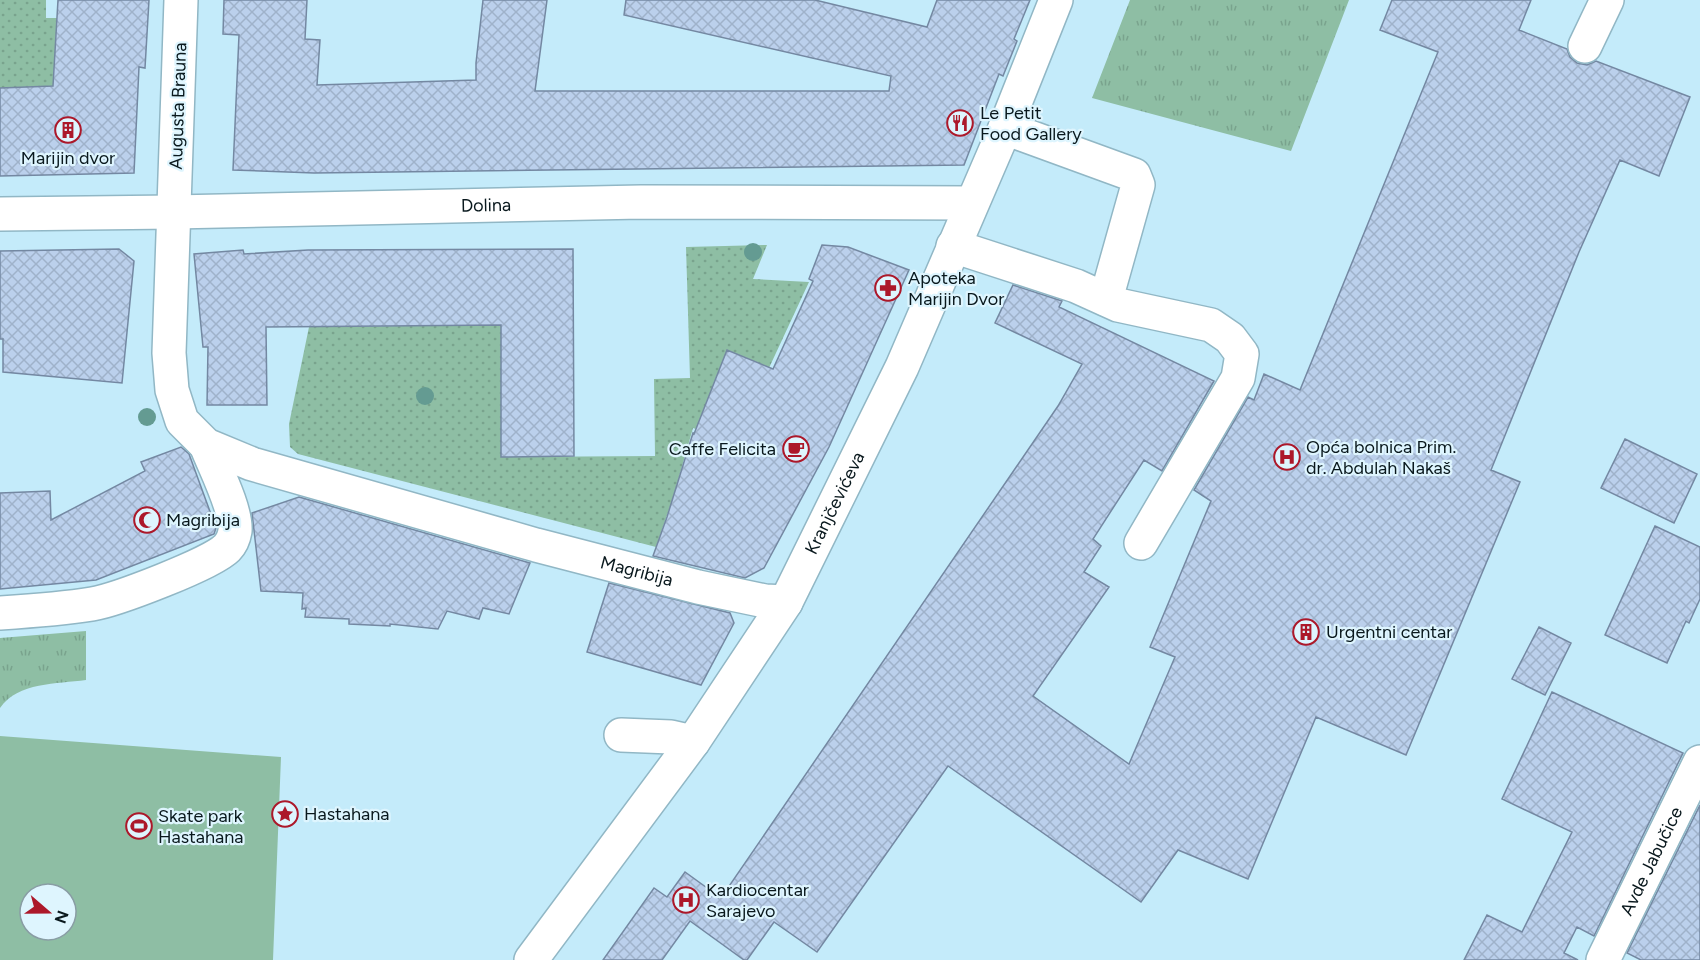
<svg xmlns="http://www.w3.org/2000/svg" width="1700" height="960" font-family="Figtree,sans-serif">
	<defs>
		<pattern id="grass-tufts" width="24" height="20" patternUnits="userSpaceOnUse" patternTransform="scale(1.5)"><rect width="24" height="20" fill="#8ebea4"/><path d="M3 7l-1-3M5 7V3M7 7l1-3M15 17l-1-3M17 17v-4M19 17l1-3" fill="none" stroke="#79a38d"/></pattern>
		<pattern id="garden-dots" width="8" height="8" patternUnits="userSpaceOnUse" patternTransform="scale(1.5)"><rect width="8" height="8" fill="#8ebea4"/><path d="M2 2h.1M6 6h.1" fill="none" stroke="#79a38d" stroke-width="1.8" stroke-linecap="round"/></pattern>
		<pattern id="building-cross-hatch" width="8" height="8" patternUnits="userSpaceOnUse" patternTransform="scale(1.5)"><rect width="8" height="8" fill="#bbd0ec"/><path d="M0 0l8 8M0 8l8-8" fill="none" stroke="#9fb2ca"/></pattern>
	</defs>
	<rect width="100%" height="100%" fill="#c4ebfa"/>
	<!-- grass -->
	<path fill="url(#grass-tufts)" d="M1130 0H1349L1291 151 1092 98Z
		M86 631V680C57 684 18 682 0 708V638Z"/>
	<!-- garden -->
	<path fill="url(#garden-dots)" d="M0 0H46V18H57L53 86 0 88Z
		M767 245 753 279 809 282 756 396 712 434 693 428 673 498 656 547 298 454 290 447 289 424 309 327 501 325V457L655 456 654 379 690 378 686 247Z"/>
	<!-- pitch -->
	<path fill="#8ebea4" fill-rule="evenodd" d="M0 736 281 757 273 960H0ZM30 894H66V930H30Z"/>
	<!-- building -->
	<path fill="url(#building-cross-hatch)" stroke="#7488a2" stroke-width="1.5" d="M58 0H149L145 68 139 67 134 173 0 176V88L53 86Z
		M224 0H307L305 39 320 40 317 85 476 80V63L483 0H547L535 91H889L891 76 624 15 626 0H815L927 27 937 0H1030L1014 39 1017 41 1003 76 999 74 964 165 314 173 233 170 239 35 223 34Z
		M1392 0H1531L1519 30 1567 49 1570 57 1577 63 1587 65 1596 61 1690 97 1659 176 1620 160 1579 252 1491 470 1520 482 1406 755 1316 717 1248 879 1178 850 1141 902 948 766 817 952 774 922 747 960H744L690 921 662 960H603L654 888 667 897 685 872 721 898 1058 406 1082 364 995 323 1013 285 1062 301 1059 307 1214 381 1162 471 1144 460 1093 539 1101 546 1084 572 1109 587 1033 696 1129 764 1175 657 1150 647 1211 501 1194 490 1248 397 1254 400 1264 374 1300 390 1438 52 1380 30Z
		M822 245 848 247 909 270 829 447 764 568 745 578 653 556 667 517 693 433 694 434 727 350 773 369 813 281 809 279Z
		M119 249 134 261 122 383 3 372V339H0V251Z
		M573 249 574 456 501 457V325L266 327 267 405H207L208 347H203L194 254 243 250 244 254 308 250Z
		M1625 439 1697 474 1674 523 1601 488Z
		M181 447 189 454 216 528 214 534 96 580 0 589V493L50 491 51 520 145 471 141 462Z
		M299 497 530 563 509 614 483 608 479 619 447 611 438 629 390 624V626L349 624V619L305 617 306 608 302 609 303 593 261 591 252 513Z
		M1655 526 1700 547V599L1689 623 1686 621 1667 663 1605 635Z
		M609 583 730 613 734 623 701 685 587 652Z
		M1539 627 1571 643 1545 695 1512 679Z
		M1552 692 1683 753 1594 936 1577 927 1564 953 1578 960H1464L1487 915 1522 932 1572 832 1502 799Z
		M1700 805V960H1641L1627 953Z"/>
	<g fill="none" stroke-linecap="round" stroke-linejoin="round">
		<!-- minor casing -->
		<g stroke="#91b7c5" stroke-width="36">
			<g id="minor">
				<path id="s1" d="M181 0 169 353 172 390 182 421 206 445 252 464 536 545 698 587 765 601 786 602"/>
				<path d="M1585 46 1607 0"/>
				<path d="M1005 128 1134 175 1138 185 1106 299"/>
				<path id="s2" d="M0 214 174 212 641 202 971 203"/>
				<path d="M953 246 1076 286 1118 305 1211 325 1230 338 1242 354 1238 378 1141 543"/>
				<path d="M0 613C31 611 61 609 92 604 116 600 211 564 227 548 231 544 234 537 235 531 237 510 214 466 206 445"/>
				<path d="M621 735 671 737 693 742"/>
				<path id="s3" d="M531 960 693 742 786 602 902 367 1005 128 1056 0"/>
				<path id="s4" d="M1603 960 1700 762"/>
			</g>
		</g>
		<!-- minor -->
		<use href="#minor" stroke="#fff" stroke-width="33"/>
	</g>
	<!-- trees -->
	<g fill="#649b92">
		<circle cx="753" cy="252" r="9"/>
		<circle cx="425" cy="396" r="9"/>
		<circle cx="147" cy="417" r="9"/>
	</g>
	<!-- icons -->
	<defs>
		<g id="restaurant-ring" transform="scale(1.35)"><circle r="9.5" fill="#def5fe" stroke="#ac182a" stroke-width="1.5"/><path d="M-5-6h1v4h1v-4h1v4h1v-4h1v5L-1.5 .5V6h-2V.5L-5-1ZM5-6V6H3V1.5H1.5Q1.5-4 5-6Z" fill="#ac182a"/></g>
		<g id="building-ring" transform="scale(1.35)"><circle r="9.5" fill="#def5fe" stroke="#ac182a" stroke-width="1.5"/><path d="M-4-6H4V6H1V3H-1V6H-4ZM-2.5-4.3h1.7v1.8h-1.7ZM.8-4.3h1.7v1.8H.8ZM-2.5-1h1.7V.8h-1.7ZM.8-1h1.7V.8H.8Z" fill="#ac182a"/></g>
		<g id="pharmacy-ring" transform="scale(1.35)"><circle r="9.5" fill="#def5fe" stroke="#ac182a" stroke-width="1.5"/><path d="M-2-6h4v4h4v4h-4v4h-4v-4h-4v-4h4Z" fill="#ac182a"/></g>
		<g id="cafe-ring" transform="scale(1.35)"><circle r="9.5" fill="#def5fe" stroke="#ac182a" stroke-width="1.5"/><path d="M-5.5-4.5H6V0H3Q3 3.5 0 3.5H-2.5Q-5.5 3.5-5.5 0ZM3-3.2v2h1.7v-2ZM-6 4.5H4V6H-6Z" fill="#ac182a"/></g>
		<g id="hospital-ring" transform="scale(1.35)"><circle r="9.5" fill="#def5fe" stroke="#ac182a" stroke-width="1.5"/><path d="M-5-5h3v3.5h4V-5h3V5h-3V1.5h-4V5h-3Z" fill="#ac182a"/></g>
		<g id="mosque-ring" transform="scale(1.35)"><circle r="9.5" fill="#def5fe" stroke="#ac182a" stroke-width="1.5"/><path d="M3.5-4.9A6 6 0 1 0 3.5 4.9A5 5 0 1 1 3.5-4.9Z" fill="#ac182a"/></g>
		<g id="sight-ring" transform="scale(1.35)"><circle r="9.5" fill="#def5fe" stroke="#ac182a" stroke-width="1.5"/><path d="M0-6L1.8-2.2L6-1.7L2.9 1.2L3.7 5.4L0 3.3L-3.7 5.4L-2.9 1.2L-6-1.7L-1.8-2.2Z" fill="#ac182a"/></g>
		<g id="stadium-ring" transform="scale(1.35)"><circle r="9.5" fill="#def5fe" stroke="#ac182a" stroke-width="1.5"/><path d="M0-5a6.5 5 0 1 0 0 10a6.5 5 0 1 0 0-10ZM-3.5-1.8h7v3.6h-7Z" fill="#ac182a"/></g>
	</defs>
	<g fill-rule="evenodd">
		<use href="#restaurant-ring" x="960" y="123"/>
		<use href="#building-ring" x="68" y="130"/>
		<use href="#pharmacy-ring" x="888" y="288"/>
		<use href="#cafe-ring" x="796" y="449"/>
		<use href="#hospital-ring" x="1287" y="457"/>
		<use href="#mosque-ring" x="147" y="520"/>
		<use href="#building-ring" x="1306" y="632"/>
		<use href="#sight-ring" x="285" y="814"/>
		<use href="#stadium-ring" x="139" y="826"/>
		<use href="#hospital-ring" x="686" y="900"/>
	</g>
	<g text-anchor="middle" stroke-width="4.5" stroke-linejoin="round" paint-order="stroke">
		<!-- street labels -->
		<g font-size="18" fill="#09181d" stroke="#def5fe">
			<text transform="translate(178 106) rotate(-88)" y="6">Augusta Brauna</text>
			<text dy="6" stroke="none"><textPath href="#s2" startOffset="486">Dolina</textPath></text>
			<text dy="6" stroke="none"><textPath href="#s3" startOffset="550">Kranjčevićeva</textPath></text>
			<text dy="6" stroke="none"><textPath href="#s1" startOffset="906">Magribija</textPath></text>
			<text dy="6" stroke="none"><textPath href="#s4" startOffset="110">Avde Jabučice</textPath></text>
		</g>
		<!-- poi labels -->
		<g font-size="18" fill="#09181d" stroke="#def5fe" text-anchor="start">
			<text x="980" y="119">Le Petit<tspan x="980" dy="21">Food Gallery</tspan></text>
			<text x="68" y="164" text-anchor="middle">Marijin dvor</text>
			<text x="908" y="284">Apoteka<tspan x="908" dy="21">Marijin Dvor</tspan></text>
			<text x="1306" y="453">Opća bolnica Prim.<tspan x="1306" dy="21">dr. Abdulah Nakaš</tspan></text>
			<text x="776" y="455" text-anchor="end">Caffe Felicita</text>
			<text x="166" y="526">Magribija</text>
			<text x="1326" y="638">Urgentni centar</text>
			<text x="304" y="820">Hastahana</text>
			<text x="158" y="822">Skate park<tspan x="158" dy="21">Hastahana</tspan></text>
			<text x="706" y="896">Kardiocentar<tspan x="706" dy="21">Sarajevo</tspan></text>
		</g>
	</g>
	<!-- north arrow -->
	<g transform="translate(48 912) rotate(110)"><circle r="28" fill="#def5fe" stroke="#899da4" stroke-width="1.5"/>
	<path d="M0-4.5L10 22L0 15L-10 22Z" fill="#ac182a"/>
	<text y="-9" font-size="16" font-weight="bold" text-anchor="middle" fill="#09181d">N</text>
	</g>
</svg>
